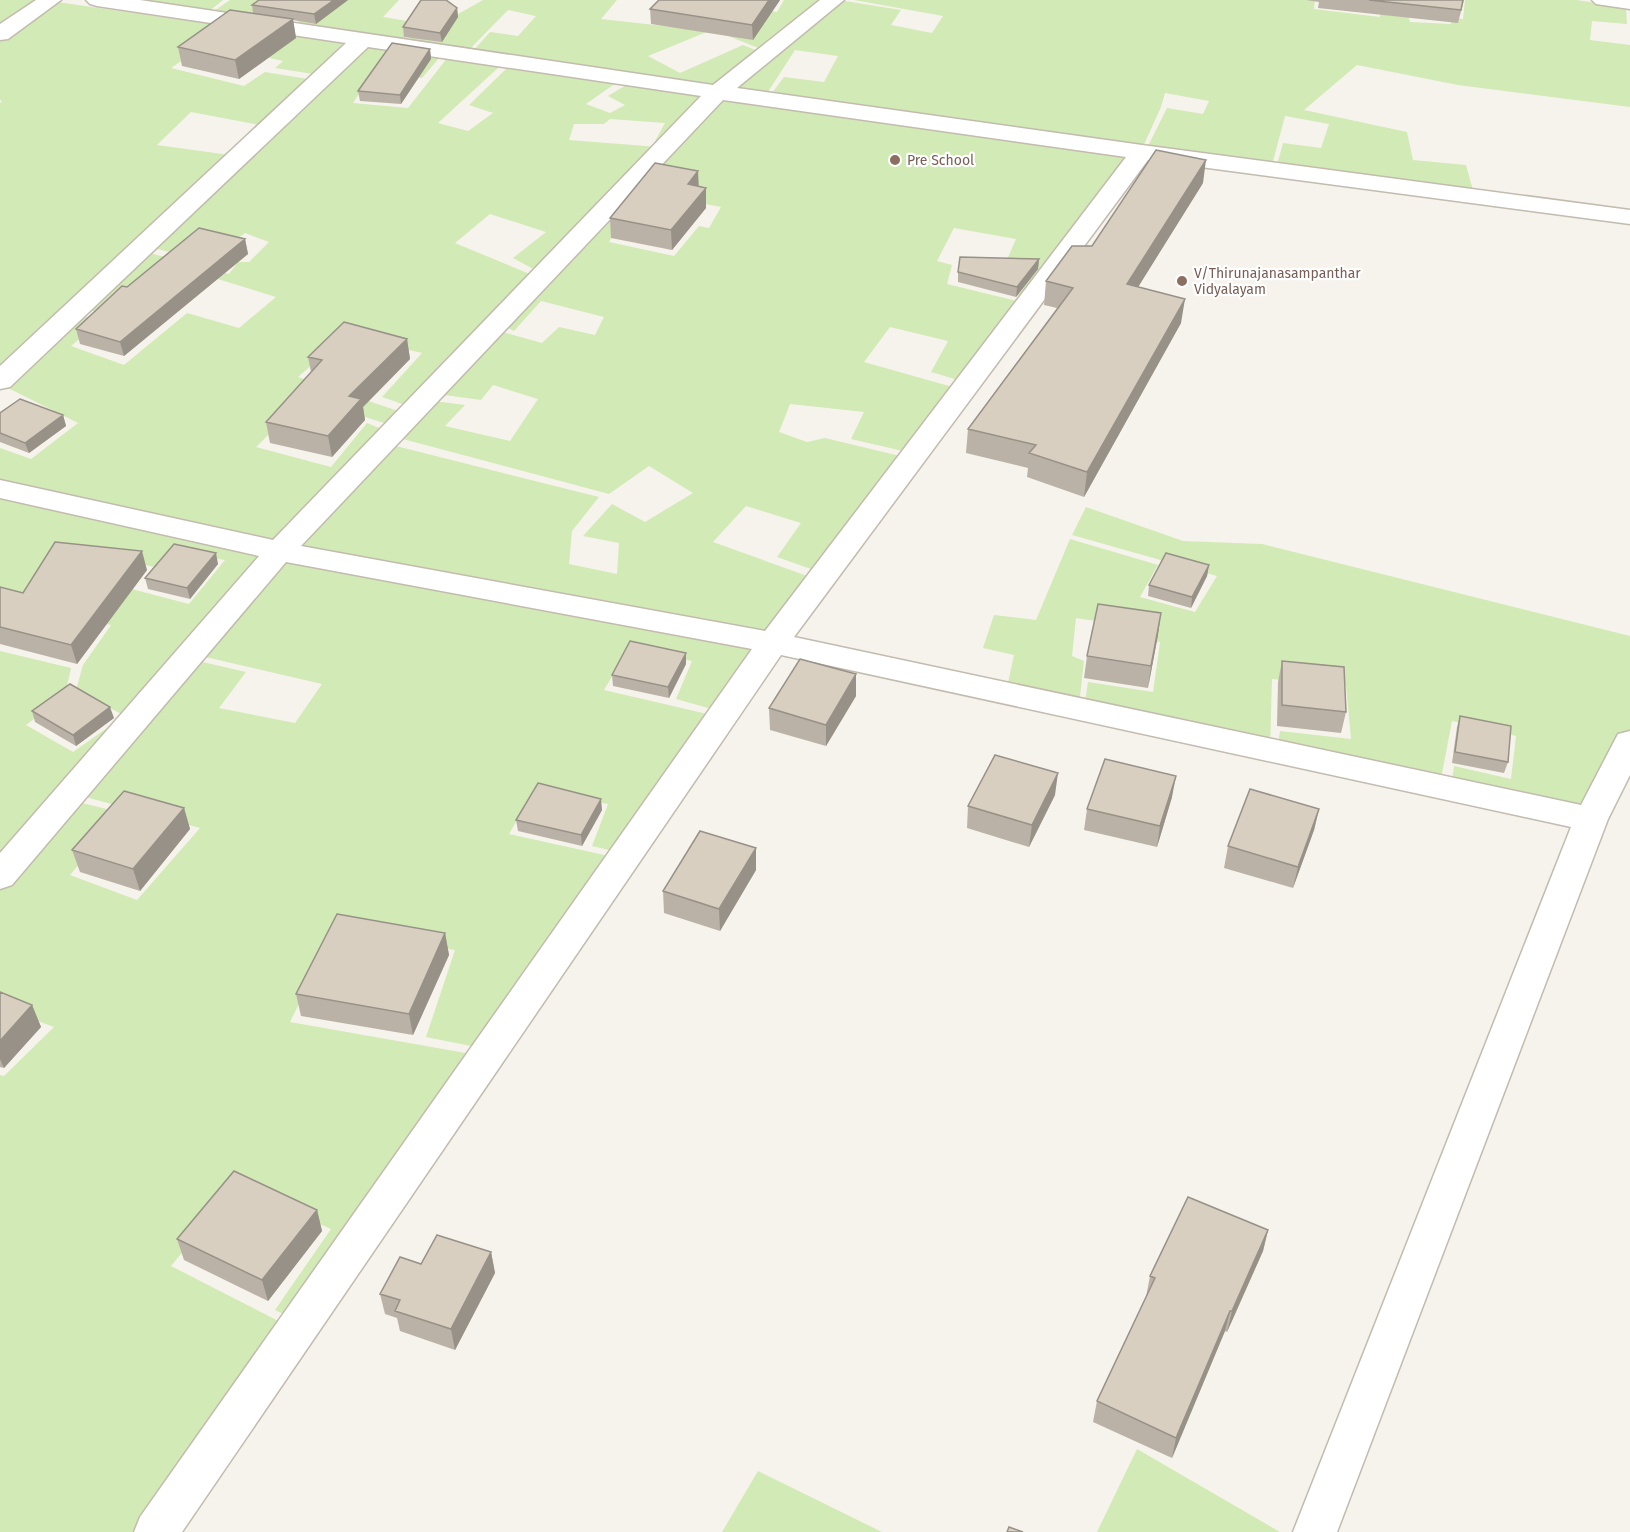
<svg xmlns="http://www.w3.org/2000/svg" width="1630" height="1532" font-family="'Fira Sans',sans-serif">
	<rect width="100%" height="100%" fill="#f6f3ec"/>
	<!-- green -->
	<path fill="#d2eab5" d="M0 0H45L0 31Z
		M128 0H223L208 12Z
		M230 0H277L290 23 211 13Z
		M316 0H399L383 17 419 23 401 42 295 25Z
		M483 0H617L601 19 709 31 648 56 680 73 743 45 763 53 716 89 472 52 490 32 518 36 536 16 508 10 467 52 405 43 434 17 444 22Z
		M784 0H829L766 51 713 30 752 9 777 12Z
		M839 0 901 10 891 25 932 33 943 16 854 0H1315L1314 9 1380 17 1381 0H1415L1408 13 1410 22 1451 24V18L1463 19 1465 0H1576L1626 7 1627 24 1592 21 1590 40 1630 45V107L1458 85 1357 65 1304 110 1407 132 1413 160 1466 165 1474 194 1277 165 1283 143 1321 148 1329 124 1285 116 1272 165 1146 150 1167 108 1203 114 1209 101 1165 93 1161 107 1142 149 769 97 784 77 824 82 838 56 795 50 766 95 724 91Z
		M57 2 344 43 313 74 275 68 283 61 206 44 171 68 244 86 265 72 308 79 260 125 191 112 157 145 230 155 0 371V103L2 101 0 100V41Z
		M367 43 441 56 422 78 371 75 353 103 408 108 448 57 499 67 438 123 468 131 493 113 469 105 507 68 616 83 586 104 610 113 625 105 608 96 631 82 709 95 663 144 654 143 665 123 610 119 604 124H574L569 140 659 147 535 270 513 258 546 232 490 214 455 243 532 275 411 407 382 397 422 353 346 335 298 377 404 413 387 424 306 398 256 447 331 467 367 423 384 430 277 540 0 482V448L31 459 78 423 8 388 77 315 103 320 71 346 124 365 187 313 239 328 276 297 208 276 101 313 84 309 142 251 229 274 238 262H249L269 242 245 233 229 245 178 254 149 247Z
		M724 97 1133 155 1022 297 1008 292 1006 262 1016 239 954 228 937 261 952 265 947 284 1021 302 958 380 931 372 948 341 890 327 864 362 956 388 907 452 851 439 864 412 790 404 779 432 807 442 825 438 900 456 811 569 777 557 801 523 746 506 713 542 813 578 766 638 297 544 396 446 599 497 572 531 569 564 617 574 619 543 583 536 612 504 645 522 693 493 649 466 609 494 399 438 434 401 465 405 445 426 510 441 538 399 493 385 481 400 437 394 496 330 542 343 559 327 595 335 604 317 541 301 514 331 502 325 629 193H638L609 242 674 256 699 226 709 228 721 207 695 202 706 187 679 183 634 189Z
		M0 494 271 554 129 718 76 690 83 665 111 625 65 616 124 587 189 604 225 560 173 551 158 568 141 564 0 602Z
		M1086 507 1183 541 1262 544 1630 636V730L1587 816 1451 788 1454 766 1511 779 1516 736 1452 721 1440 784 1277 752 1280 731 1351 739 1346 685 1272 679 1270 750 1084 708 1088 682 1153 692 1160 642 1130 638 1129 626 1076 618 1072 656 1084 661 1079 705 1006 692 1014 655 983 648 994 615 1036 620 1070 539 1158 565 1140 597 1195 612 1217 576 1072 535Z
		M282 555 762 646 719 711 676 699 692 661 629 648 604 690 716 716 621 853 592 846 608 804 534 791 509 834 618 858 481 1048 426 1037 455 950 335 931 290 1022 477 1055 296 1320 275 1310 331 1229 237 1186 171 1266 290 1327 148 1532H0V1075L4 1076 54 1027 0 1007V889L74 801 123 813 70 875 137 900 200 828 78 795 194 660 246 672 219 708 295 723 322 684 197 655Z
		M0 651 71 668 65 695 26 725 73 752 120 719 0 868Z
		M1137 1449 1280 1532H1097Z
		M758 1471 882 1532H722Z"/>
	<g fill="none" stroke-linecap="round" stroke-linejoin="round">
		<!-- minor casing -->
		<g stroke="#c2bbae" stroke-width="3">
			<path id="minor" d="M36 0H61L8 39 0 40V24Z
				M86 0H140L713 85 820 0H844L737 88 1142 145 1630 210V224L1148 160 794 637 1581 805 1618 734 1630 731V775L1608 819 1337 1532H1293L1571 827 781 655 182 1532H134L140 1517 752 649 286 562 12 885 0 889V853L259 556 0 498V480L273 540 701 96 368 47 10 387 0 389V366L346 43 97 6 90 4ZM723 100 1126 157 765 631 301 546Z
				M1592 0H1630V9L1596 4Z"/>
		</g>
		<!-- minor -->
		<use href="#minor" fill="#fff" fill-rule="evenodd"/>
	</g>
	<!-- wall -->
	<path fill="#bab2a6" d="M259 0H348L316 24 293 20 296 38 239 79 182 66 178 47 253 13 252 5Z
		M780 0 753 40 651 24 650 9Z
		M1306 0H1464L1458 23 1318 8 1319 2Z
		M457 8 458 17 442 42 404 37 403 27Z
		M430 49 431 59 401 104 360 101 358 91Z
		M1203 183 1138 287 1181 323 1084 497 1027 477 1028 468 966 453 968 429 1057 308 1044 305 1046 281 1092 246Z
		M699 187 706 188V208L672 250 611 238 610 218Z
		M245 239 248 254 124 356 80 344 76 329 127 287Z
		M1039 259 1038 269 1016 297 958 282V272Z
		M407 339 410 359 363 407 365 420 332 457 270 443 266 422 311 372 308 357Z
		M0 413 63 415 66 426 29 453 0 442Z
		M218 564 190 599 148 589 145 578Z
		M1209 565 1207 576 1191 608 1148 596 1149 585Z
		M147 570 77 664 0 644V587L23 593Z
		M1158 635 1148 688 1084 678 1087 656Z
		M1282 661 1346 712 1341 733 1277 726 1278 682Z
		M686 664 669 698 613 686 612 675Z
		M856 696 826 746 770 730 769 708Z
		M32 711 114 718 76 746 35 722Z
		M1460 716 1508 762 1504 773 1452 763 1457 727Z
		M1055 795 1029 847 967 828 968 806Z
		M1172 797 1157 847 1084 830 1087 809Z
		M184 808 190 829 140 891 80 872 72 850Z
		M1319 809 1314 830 1293 888 1224 868 1228 846Z
		M602 810 582 846 518 831 516 820Z
		M756 848V870L720 931 664 913 663 891Z
		M445 933 449 955 413 1035 301 1016 296 994Z
		M0 992 32 1005 41 1027 4 1068 0 1067Z
		M317 1210 322 1231 268 1301 184 1260 177 1239Z
		M1268 1230 1263 1251 1227 1332 1225 1331 1172 1458 1093 1422 1097 1401 1146 1297 1150 1276Z
		M491 1252 495 1273 455 1350 400 1331 397 1318 385 1314 380 1294 421 1264Z"/>
	<!-- shaded-wall -->
	<path fill="#979187" d="M334 0H348L316 24 314 14Z
		M769 0H780L753 40 752 25Z
		M457 8 458 17 442 42 440 33Z
		M293 19 296 38 239 79 235 60Z
		M430 49 431 59 401 104 400 95Z
		M1206 160 1203 183 1125 308 1127 284Z
		M698 171 699 190 688 184Z
		M706 188V208L672 250 671 230Z
		M245 239 248 254 124 356 120 342Z
		M1039 259 1038 269 1016 297 1017 287Z
		M1185 299 1181 323 1084 497 1087 472Z
		M407 339 410 359 363 407 365 420 332 457 328 436 349 396Z
		M63 415 66 426 29 453 25 443Z
		M142 551 147 570 77 664 71 645Z
		M216 553 218 564 190 599 187 588Z
		M1209 565 1207 576 1191 608 1192 597Z
		M1161 613 1158 635 1148 688 1151 666Z
		M686 653V664L669 698 668 687Z
		M856 674V696L826 746V725Z
		M110 707 114 718 76 746 73 735Z
		M1058 773 1055 795 1029 847 1032 825Z
		M1176 776 1172 797 1157 847 1160 826Z
		M601 799 602 810 582 846 581 835Z
		M184 808 190 829 140 891 133 869Z
		M1319 809 1314 830 1293 888 1298 867Z
		M756 848V870L720 931 719 909Z
		M445 933 449 955 413 1035 409 1014Z
		M32 1005 41 1027 4 1068 0 1059V1041Z
		M317 1210 322 1231 268 1301 262 1280Z
		M1268 1230 1263 1251 1227 1332 1232 1311Z
		M491 1252 495 1273 455 1350 451 1329Z
		M1230 1311 1225 1331 1172 1458 1176 1438Z"/>
	<!-- building -->
	<path fill="#d8cfc1" stroke="#979187" stroke-width="1.5" d="M259 0H334L314 14 252 5Z
		M421 0H446L457 8 440 33 403 27Z
		M659 0H769L752 25 650 9Z
		M1369 0H1463L1461 10Z
		M230 10 293 19 235 60 178 47Z
		M392 43 430 49 400 95 358 91Z
		M1156 150 1206 160 1127 284 1185 299 1087 472 1029 453 1036 445 968 429 1073 288 1046 281 1072 246H1092Z
		M655 163 698 171 688 184 706 188 671 230 610 218Z
		M199 228 245 239 120 342 76 329 122 286 127 287Z
		M960 257 1039 259 1017 287 958 272Z
		M344 322 407 339 349 396 361 399 328 436 266 422 322 360 308 357Z
		M20 399 63 415 25 443 0 433V413Z
		M55 542 142 551 71 645 0 627V587L23 593Z
		M174 544 216 553 187 588 145 578Z
		M1166 553 1209 565 1192 597 1149 585Z
		M1098 604 1161 613 1151 666 1087 656Z
		M630 641 686 653 668 687 612 675Z
		M800 659 856 674 826 725 769 708Z
		M1282 661 1344 667 1346 712 1282 705Z
		M70 684 110 707 73 735 32 711Z
		M1460 716 1511 726 1508 762 1455 752Z
		M995 755 1058 773 1032 825 968 806Z
		M1105 759 1176 776 1160 826 1087 809Z
		M538 783 601 799 581 835 516 820Z
		M1250 789 1319 809 1298 867 1228 846Z
		M124 791 184 808 133 869 72 850Z
		M700 831 756 848 719 909 663 891Z
		M337 914 445 933 409 1014 296 994Z
		M0 992 32 1005 0 1041Z
		M234 1171 317 1210 262 1280 177 1239Z
		M1188 1197 1268 1230 1232 1311H1230L1176 1438 1097 1401 1155 1278 1150 1276Z
		M437 1235 491 1252 451 1329 395 1311 400 1300 380 1294 400 1257 421 1264Z
		M1009 1527 1023 1532H1007Z"/>
	<!-- markers -->
	<g fill="#8d6e63" stroke="#fff" stroke-width="2">
		<circle cx="895" cy="160" r="6"/>
		<circle cx="1182" cy="281" r="6"/>
	</g>
	<g text-anchor="middle" stroke-width="4.5" stroke-linejoin="round" paint-order="stroke">
		<!-- far-education labels -->
		<g font-size="14" fill="#785e54" stroke="#fff" text-anchor="start">
			<text x="907" y="165">Pre School</text>
			<text x="1194" y="278">V/Thirunajanasampanthar<tspan x="1194" dy="16">Vidyalayam</tspan></text>
		</g>
	</g>
</svg>
